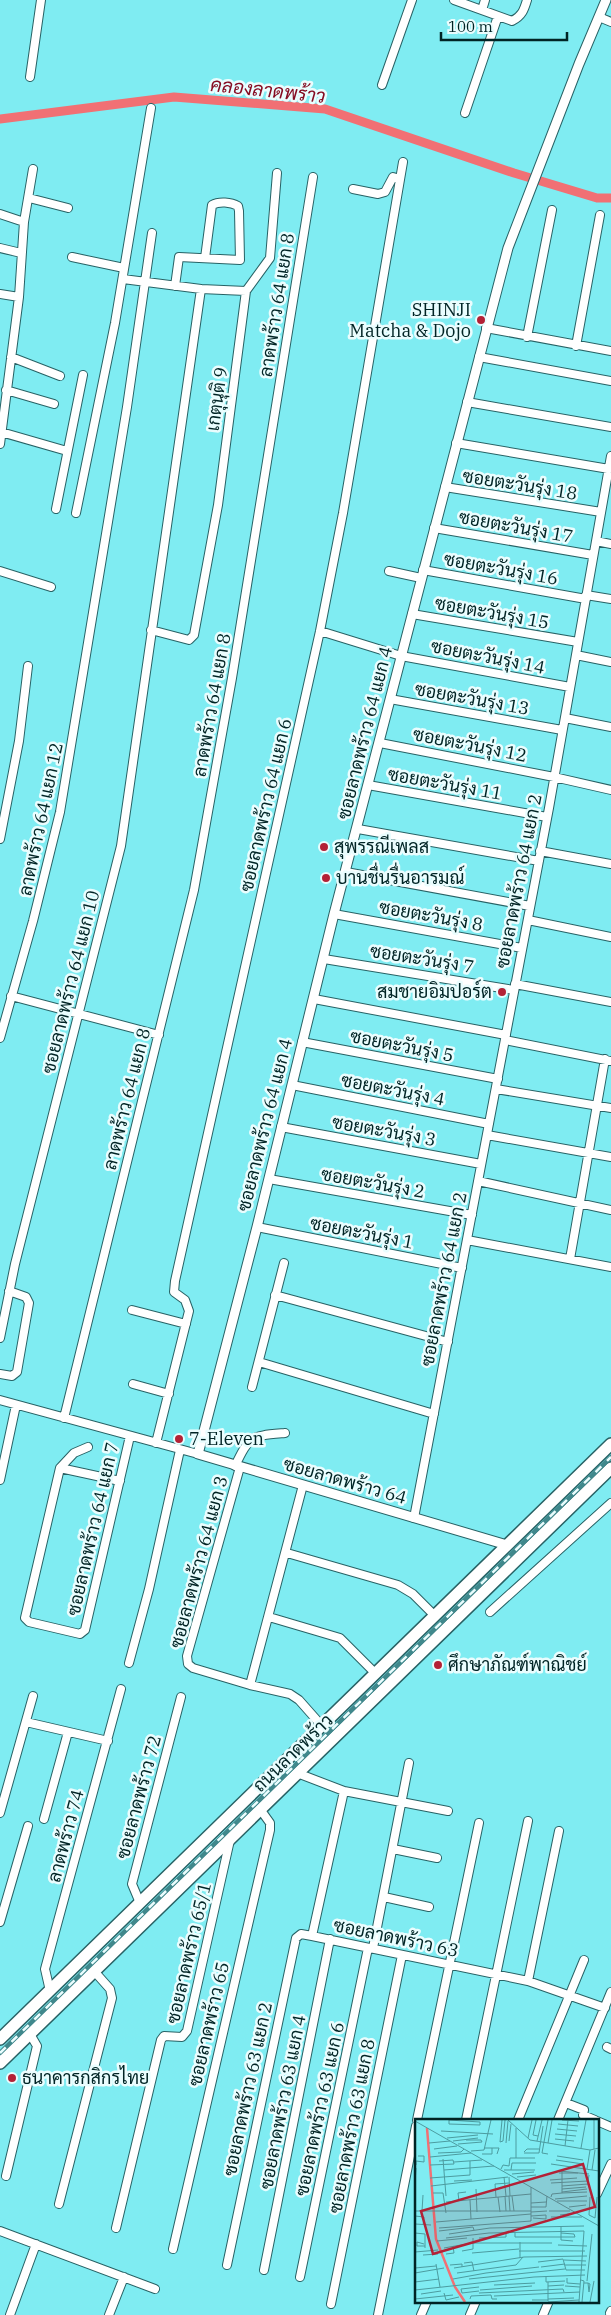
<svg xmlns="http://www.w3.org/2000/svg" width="611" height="2315" font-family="'IBM Plex Serif',Sarabun,serif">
	<rect width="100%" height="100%" fill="#7fecf2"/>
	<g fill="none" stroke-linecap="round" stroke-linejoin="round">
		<!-- canal -->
		<path stroke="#f17074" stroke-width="9" d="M0 119 174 97 325 109 514 173 597 198H611"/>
		<!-- minor casing -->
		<g stroke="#286265" stroke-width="10">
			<path id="minor" d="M454 0 512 21C522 16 524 10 527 0
				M482 10 485 0
				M599 17 611 22
				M30 77 41 0
				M382 85 412 0
				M465 113 498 16
				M353 189 378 194 385 192 393 177 400 179
				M29 198 68 208
				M0 214 24 222
				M0 248 21 253
				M72 257 124 268
				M123 279 201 289 246 291
				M175 286 179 257 240 260 239 211 238 206C231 202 219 201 212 205L205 258
				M0 294 19 297
				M486 328 611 351
				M527 337 552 210
				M576 346 600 215
				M11 357 60 376
				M479 357 611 381
				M6 390 54 404
				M467 402 611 427
				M1 432 67 451
				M456 443 609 469
				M0 444 19 297 24 222 33 169
				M445 487 601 512
				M56 509 83 375
				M76 513 115 323 151 108
				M434 528 593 555
				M596 541 611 544
				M423 570 586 599
				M0 571 51 587
				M389 571 421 578
				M586 595 611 599
				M412 614 578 642
				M151 630 189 640 194 635 218 505 246 291 270 258 277 173
				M320 631 401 656 570 687
				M576 655 611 662
				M390 699 562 730
				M565 718 611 727
				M380 743 554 777 611 790
				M368 785 547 817
				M358 829 539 861
				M0 839 19 741 28 666
				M540 851 611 864
				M346 872 530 906
				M334 914 522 948
				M528 920 611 937
				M324 959 514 990
				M515 984 611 1002
				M11 996 159 1035
				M314 999 506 1035
				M0 1038 33 921 60 812 127 407 152 233
				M505 1040 611 1061
				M302 1042 498 1079
				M292 1085 489 1124
				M496 1089 611 1108
				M281 1127 481 1164
				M487 1135 611 1157
				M269 1179 472 1215
				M478 1181 611 1210
				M257 1227 462 1268
				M467 1240 611 1267
				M570 1259 605 1059
				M275 1295 448 1342
				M132 1310 186 1324
				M0 1338 15 1264 121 846 201 289
				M259 1362 434 1414
				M0 1374 12 1376 17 1372 29 1303 26 1297 9 1291
				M133 1384 169 1394
				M252 1387 284 1263
				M0 1400 198 1454
				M64 1418 194 890 232 678 313 177
				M156 1443 189 1311 185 1300 174 1292 175 1281 320 631 343 513 403 162
				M88 1447 74 1453 60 1468 25 1618 29 1622 80 1634 85 1630 130 1436
				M235 1466C250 1435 251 1436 285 1433
				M240 1467 187 1656 188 1664 193 1668 250 1685 290 1694 299 1700 322 1726
				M60 1468 120 1481
				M0 1480 16 1405
				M414 1518 549 808 611 456
				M287 1553 398 1585 413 1594 435 1616
				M490 1612 611 1503
				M269 1617 340 1638 375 1673
				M129 1663 149 1589 180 1450
				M250 1685 303 1485
				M26 1722 108 1741
				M297 1773 344 1791 312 1936 528 1981 605 2008
				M344 1791 448 1811
				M0 1813 33 1696
				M44 1819 68 1732
				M393 1849 437 1858
				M384 1897 429 1907
				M140 1903 132 1884 181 1697
				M0 1922 28 1826
				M373 1948 409 1763
				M528 1981 559 1831
				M50 1991 45 1969 121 1689
				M607 2047 611 2049
				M566 2103 584 2110 583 2115 595 2120
				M417 2120 479 1823
				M466 2120 528 1821
				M518 2120 584 1960
				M558 2120 611 1992
				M597 2121 611 2127
				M6 2176 37 2046 30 2034
				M597 2194 611 2164
				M59 2204 112 1998 110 1989 94 1971
				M116 2228 161 2040 164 2036 182 2037 187 2031 230 1840
				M0 2231 155 2289
				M173 2249 270 1830V1823L260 1809
				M227 2265 296 1938 301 1934 312 1936
				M264 2270 330 1939
				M300 2277 368 1948
				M331 2304 402 1955
				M610 2313 611 2311
				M10 2315 36 2244
				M109 2315 124 2277
				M378 2315 416 2126
				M421 2315 427 2301
				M470 2315 476 2301
				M543 2315 549 2301"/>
		</g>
		<!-- tertiary casing -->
		<g stroke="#286265" stroke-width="11">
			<path id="tertiary" d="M507 1545 198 1454 257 1227 334 914 508 248 579 64 606 0"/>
		</g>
		<!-- primary casing -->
		<g stroke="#286265" stroke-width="14">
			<path id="primary" d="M0 2039 611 1444
				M0 2063 611 1468"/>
		</g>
		<!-- minor -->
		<use href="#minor" stroke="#fff" stroke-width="8"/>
		<!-- tertiary -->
		<use href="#tertiary" stroke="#fff" stroke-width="9"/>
		<!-- primary -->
		<use href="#primary" stroke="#fff" stroke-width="11"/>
		<!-- rail casing -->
		<g stroke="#40888c" stroke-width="4.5">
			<path id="rail" d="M0 2053 611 1457"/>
		</g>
		<!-- rail -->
		<use href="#rail" stroke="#eafdfe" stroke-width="2.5" stroke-dasharray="8" stroke-linecap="butt"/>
	</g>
	<!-- markers -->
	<g fill="#b32136" stroke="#eafdfe" stroke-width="2">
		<circle cx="481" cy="320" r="5"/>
		<circle cx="324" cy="847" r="5"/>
		<circle cx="326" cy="878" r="5"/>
		<circle cx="502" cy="992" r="5"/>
		<circle cx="179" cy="1439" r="5"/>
		<circle cx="438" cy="1665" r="5"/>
		<circle cx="12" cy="2078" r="5"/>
	</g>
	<g text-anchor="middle" stroke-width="5" stroke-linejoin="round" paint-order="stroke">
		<!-- street labels -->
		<g font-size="18" fill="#002425" stroke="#eafdfe">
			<text transform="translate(277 305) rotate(-81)" y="6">ลาดพร้าว 64 แยก 8</text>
			<text transform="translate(217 399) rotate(-82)" y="6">เกตุนุติ 9</text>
			<text transform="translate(520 485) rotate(9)" y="6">ซอยตะวันรุ่ง 18</text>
			<text transform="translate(516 527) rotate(10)" y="6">ซอยตะวันรุ่ง 17</text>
			<text transform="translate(501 569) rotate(10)" y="6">ซอยตะวันรุ่ง 16</text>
			<text transform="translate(492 613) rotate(10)" y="6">ซอยตะวันรุ่ง 15</text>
			<text transform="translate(488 657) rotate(11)" y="6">ซอยตะวันรุ่ง 14</text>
			<text transform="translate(472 699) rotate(10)" y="6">ซอยตะวันรุ่ง 13</text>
			<text transform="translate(212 705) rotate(-80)" y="6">ลาดพร้าว 64 แยก 8</text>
			<text transform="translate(365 733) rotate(-76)" y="6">ซอยลาดพร้าว 64 แยก 4</text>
			<text transform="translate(470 745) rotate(11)" y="6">ซอยตะวันรุ่ง 12</text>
			<text transform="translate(445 784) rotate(10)" y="6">ซอยตะวันรุ่ง 11</text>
			<text transform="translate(266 805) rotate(-77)" y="6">ซอยลาดพร้าว 64 แยก 6</text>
			<text transform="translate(41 819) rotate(-78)" y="6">ลาดพร้าว 64 แยก 12</text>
			<text transform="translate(519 881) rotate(-79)" y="6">ซอยลาดพร้าว 64 แยก 2</text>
			<text transform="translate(431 916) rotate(10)" y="6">ซอยตะวันรุ่ง 8</text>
			<text transform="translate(422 959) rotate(9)" y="6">ซอยตะวันรุ่ง 7</text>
			<text transform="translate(71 982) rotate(-76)" y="6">ซอยลาดพร้าว 64 แยก 10</text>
			<text transform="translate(402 1046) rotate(11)" y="6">ซอยตะวันรุ่ง 5</text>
			<text transform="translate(393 1090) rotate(11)" y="6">ซอยตะวันรุ่ง 4</text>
			<text transform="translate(127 1099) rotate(-76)" y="6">ลาดพร้าว 64 แยก 8</text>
			<text transform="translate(265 1125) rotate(-76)" y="6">ซอยลาดพร้าว 64 แยก 4</text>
			<text transform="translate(384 1131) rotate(10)" y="6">ซอยตะวันรุ่ง 3</text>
			<text transform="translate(373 1183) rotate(10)" y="6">ซอยตะวันรุ่ง 2</text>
			<text transform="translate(362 1233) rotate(11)" y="6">ซอยตะวันรุ่ง 1</text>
			<text transform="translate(444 1279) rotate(-79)" y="6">ซอยลาดพร้าว 64 แยก 2</text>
			<text transform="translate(345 1481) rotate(16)" y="6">ซอยลาดพร้าว 64</text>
			<text transform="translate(93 1529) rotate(-77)" y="6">ซอยลาดพร้าว 64 แยก 7</text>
			<text transform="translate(199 1562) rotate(-75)" y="6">ซอยลาดพร้าว 64 แยก 3</text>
			<text transform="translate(293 1753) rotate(-44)" y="6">ถนนลาดพร้าว</text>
			<text transform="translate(139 1797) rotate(-75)" y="6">ซอยลาดพร้าว 72</text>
			<text transform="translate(66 1836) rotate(-75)" y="6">ลาดพร้าว 74</text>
			<text transform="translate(396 1938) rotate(12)" y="6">ซอยลาดพร้าว 63</text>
			<text transform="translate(189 1953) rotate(-77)" y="6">ซอยลาดพร้าว 65/1</text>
			<text transform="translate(209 2024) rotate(-77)" y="6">ซอยลาดพร้าว 65</text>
			<text transform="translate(248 2089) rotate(-78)" y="6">ซอยลาดพร้าว 63 แยก 2</text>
			<text transform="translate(283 2102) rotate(-79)" y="6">ซอยลาดพร้าว 63 แยก 4</text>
			<text transform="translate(320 2109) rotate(-78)" y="6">ซอยลาดพร้าว 63 แยก 6</text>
			<text transform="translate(352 2126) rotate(-79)" y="6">ซอยลาดพร้าว 63 แยก 8</text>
		</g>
		<!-- poi labels -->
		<g font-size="18" fill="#002425" stroke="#eafdfe" text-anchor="start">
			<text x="471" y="316" text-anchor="end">SHINJI<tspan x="471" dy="21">Matcha &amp; Dojo</tspan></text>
			<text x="334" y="853">สุพรรณีเพลส</text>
			<text x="336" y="884">บานชื่นรื่นอารมณ์</text>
			<text x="492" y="998" text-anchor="end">สมชายอิมปอร์ต</text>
			<text x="189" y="1445">7-Eleven</text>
			<text x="448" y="1671">ศึกษาภัณฑ์พาณิชย์</text>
			<text x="22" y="2084">ธนาคารกสิกรไทย</text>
		</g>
		<!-- water labels -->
		<g font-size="19" font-style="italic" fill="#860d23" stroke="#eafdfe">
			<text transform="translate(268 90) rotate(6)" y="7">คลองลาดพร้าว</text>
		</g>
	</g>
	<!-- overview -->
	<g transform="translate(415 2119)">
		<rect width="184" height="184" fill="#7fecf2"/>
		<path fill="none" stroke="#f17074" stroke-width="2.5" d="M12 9 21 120 40 168 50 183"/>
		<path fill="none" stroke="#4c9ca0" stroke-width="1" d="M34 1 65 3V6L34 5ZM87 1 85 23 88 22 90 1M93 1 115 21 175 31 184 29M121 1 118 16 123 17M147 1 164 2M179 1V30M0 2 184 107M143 5 163 7M101 9V39M142 10 162 12M26 12 78 15M140 15 161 17M32 19 63 16M113 19 117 1M140 20 159 22M51 21H66L67 23M38 22 63 19M94 22 96 5M122 22 127 1M14 24 35 22M91 24 93 2M133 24 137 1M43 25 67 23M150 27 153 1M69 29H84L82 35M166 29 171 1M19 30 42 27M56 32 69 31 76 1M109 33 112 30H124M23 34 46 33 49 30M109 34H124L128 7M67 35H77V29M133 35 127 34 133 1M142 37 168 41M15 38 56 34M28 40 31 77M141 41 168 45M39 43 67 41M136 45 184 52M1 46V42L9 43V37H3M15 46 39 45 38 41 24 42M86 50 88 46 94 47 95 39H120M172 50 175 31M29 51 79 47M89 51H120M96 51 97 44H121M177 51 180 31M144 52 174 55M144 54H163M97 55 119 53M89 58 91 77M94 58 95 77M102 58 121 56M15 59 55 56V42M135 61 162 59M39 62 57 61M0 64 1 49M136 64 173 62 174 56M16 67 93 58M147 67 173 65M116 68V102M61 70 62 93M147 70 171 68M147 73 172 70M18 74H28L31 94M147 74 172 73M90 77 91 92M94 77 95 92M97 77 99 92M81 78 80 65 94 64M83 78 85 93M136 78 137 75 147 74V52M175 78 174 96 180 99M140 80 172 77M55 81 56 100M44 82 43 74 51 73M142 82H172M31 83 116 75M116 84 131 83M116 88H131L132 77M154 88 171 86M0 92H116M7 92 8 76M134 92H155M116 93 132 92M145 96 161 94M0 97 9 98 8 106M116 97 131 96V100L118 99M136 98H167M180 99 182 78M21 103 116 95M0 105 16 106M146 107V121L158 122M24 109 116 102M24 112 58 108 59 111M0 114 10 115V129M100 114V118H160L159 115 146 114M34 115 75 109 169 107M31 119 74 114 169 112M64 119 91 118V114M22 122 52 119M105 123V139M9 125 2 123V127H10M143 126 172 127M29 129 57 124H137M47 132 58 130V119M104 132H170M0 133 23 131M57 134 104 130M31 135 39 134 38 127M8 136 23 135M149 141 171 142M123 143 148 140 151 151H170M49 144 57 143 59 152M21 145 25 168M35 146 47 145V148M150 146H171M126 148 150 145M0 149 21 147M39 149 109 138 172 137M0 154 29 149M42 154 101 146 108 138M71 154 124 148M131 157V163L150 162M152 159V164L165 165M38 160 71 154M54 160 150 150M166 161 169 162 167 183M172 162 177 115M0 163 24 160M133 163V182M169 164H173L175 165 174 173 173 164M79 166 120 164M133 167 149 166M150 167 165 168M0 171 119 158 170 156M65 171 117 167M64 172 47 174 46 170 64 168M29 174 31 181 44 178M64 174 148 170 149 173M6 175 26 172M79 177 165 173M0 180 38 176M55 180 56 177 76 176 77 180H82M133 180 159 179M117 181H133M133 183 164 181M164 183 169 112M175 183 179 162"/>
		<path fill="#b32136" fill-opacity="0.15" stroke="#b32136" stroke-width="2.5" d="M168 45 180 88 18 135 6 92Z"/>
		<rect width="184" height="184" fill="none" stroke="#002425" stroke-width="2.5"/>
	</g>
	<!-- scale -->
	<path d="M441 32v8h126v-8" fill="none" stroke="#002425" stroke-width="2.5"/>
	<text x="448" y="32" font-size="15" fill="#002425" stroke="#eafdfe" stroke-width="4" paint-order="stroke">100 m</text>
</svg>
